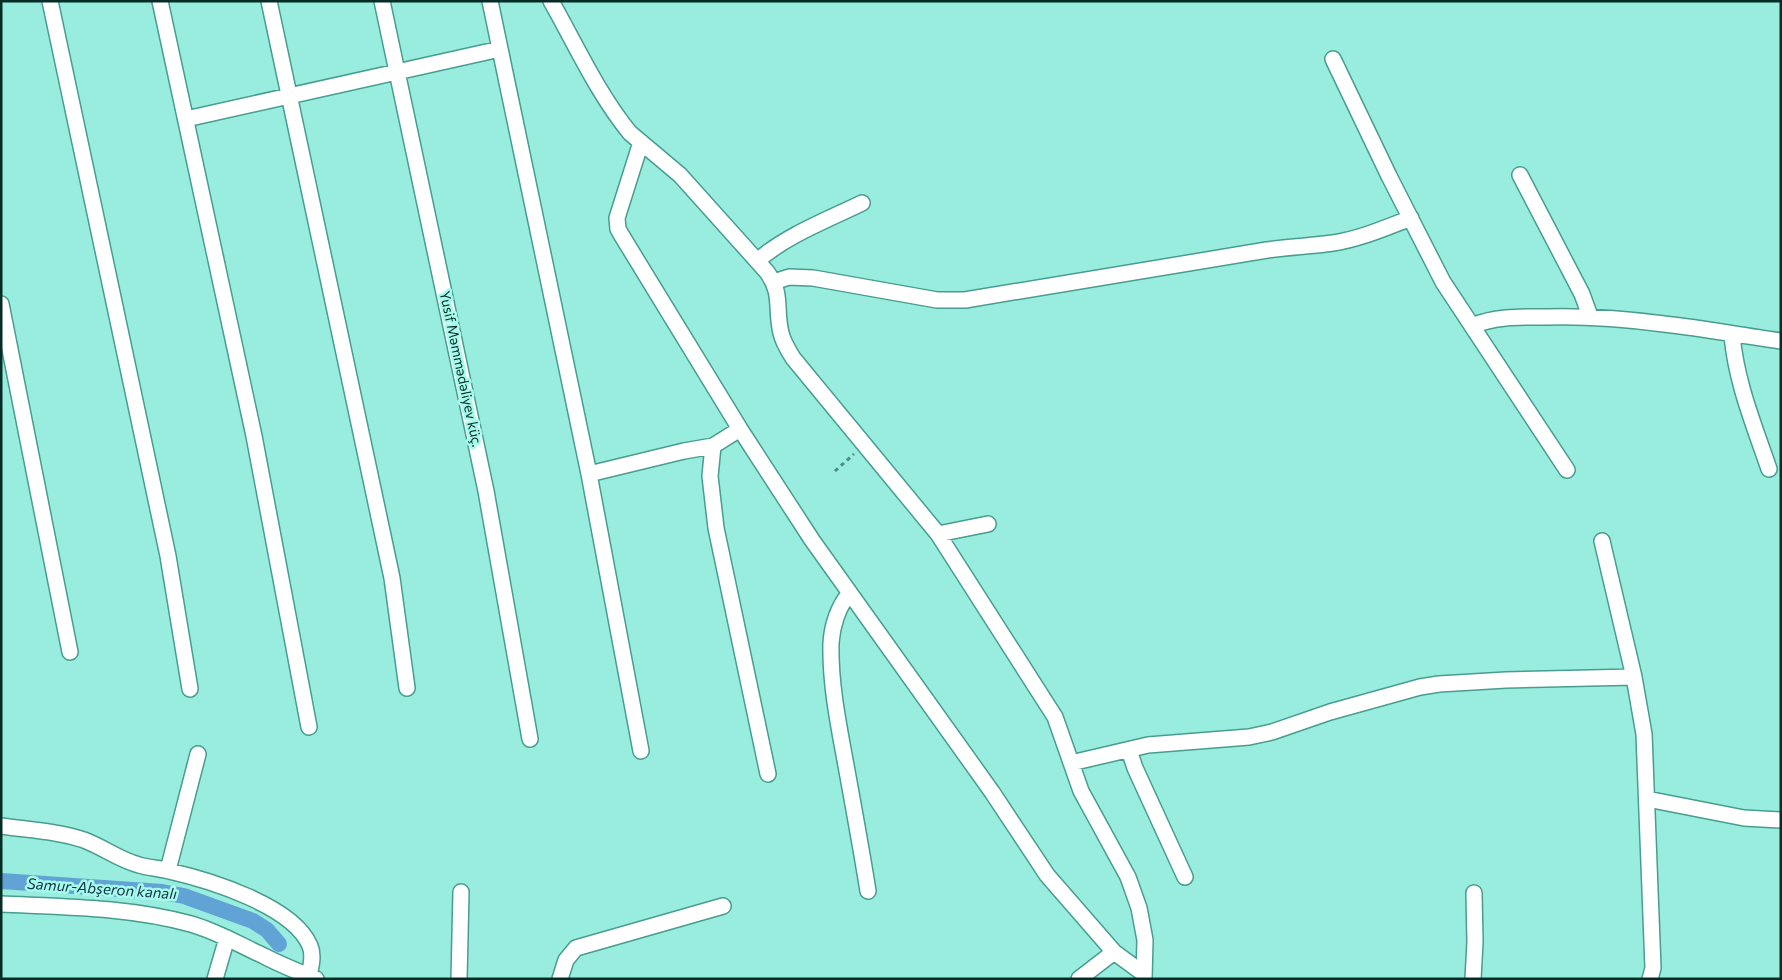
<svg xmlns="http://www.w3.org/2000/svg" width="1782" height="980" font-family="Commissioner,sans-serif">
	<rect width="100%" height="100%" fill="#99eddf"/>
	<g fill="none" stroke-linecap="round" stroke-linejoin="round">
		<!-- canal -->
		<path stroke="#60a3d4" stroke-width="16" d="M1 881 162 892 184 896 253 921 267 930 279 944"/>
		<!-- street casing -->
		<g stroke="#489d90" stroke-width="18">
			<path id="street" d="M50 1 168 556 190 689
				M160 1 254 436 309 727
				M269 1 392 578 407 688
				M382 1 486 491 530 739
				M490 1 589 474 641 751
				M551 1C576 45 598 94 630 133L680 175 767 272C783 294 775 309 781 333 783 342 788 350 793 358L938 534 1055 717 1081 791 1128 877 1139 908 1145 940 1144 979
				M1333 59 1389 176 1443 282 1567 470
				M186 119 500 49
				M641 142 617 218 618 229 622 236 740 429 812 540 992 792 1047 875 1114 952 1144 974
				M1520 175 1582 294 1590 316
				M757 261C787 235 827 220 862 203
				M774 282 789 277 813 278 937 300H965L1267 250C1289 247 1311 246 1333 243 1360 239 1385 228 1411 218
				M1 304 70 652
				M1472 326C1496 316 1521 317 1547 317 1586 316 1625 319 1664 324 1703 328 1742 336 1781 341
				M1732 335C1736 382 1754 425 1769 469
				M740 429 713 446 710 476 716 528 768 774
				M589 474 684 451 713 446
				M938 534 988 524
				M1602 541 1634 677 1644 734 1653 968 1650 979
				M849 594C838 607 832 626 831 643 830 682 838 722 845 760 853 804 861 847 868 891
				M1129 750 1135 768 1185 877
				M1071 763 1148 745 1249 737 1272 732 1330 712 1420 687 1439 684 1506 680 1634 677
				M1647 799 1744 818 1781 820
				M1 826C29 830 57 831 84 840 103 847 119 860 139 865 149 868 159 868 169 871 209 880 294 906 310 946 314 955 311 967 309 976
				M168 870 198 754
				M1 904C65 907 129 907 191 924 216 931 240 945 264 956 281 965 299 972 316 979
				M215 979 227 938
				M459 979 461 892
				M560 979 566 960 576 948 723 906
				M1079 979 1114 952
				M1473 979 1475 942 1474 893"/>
		</g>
		<!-- path -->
		<path stroke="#4e8b81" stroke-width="3" stroke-dasharray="4 4" stroke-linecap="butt" d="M835 471 854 454"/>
		<!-- street -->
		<use href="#street" stroke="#fff" stroke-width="15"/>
	</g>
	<g text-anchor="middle" stroke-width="5" stroke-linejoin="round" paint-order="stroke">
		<!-- street labels -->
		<g font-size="14" fill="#062c27" stroke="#a6fbec">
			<text transform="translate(461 369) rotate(78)" y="5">Yusif Məmmədəliyev küç.</text>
		</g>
		<!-- water labels -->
		<g font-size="15" font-style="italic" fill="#123045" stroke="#a6fbec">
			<text transform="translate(102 889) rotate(4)" y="5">Samur-Abşeron kanalı</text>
		</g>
	</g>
	<!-- border -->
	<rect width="1782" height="980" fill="none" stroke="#062c27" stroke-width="5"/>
</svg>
